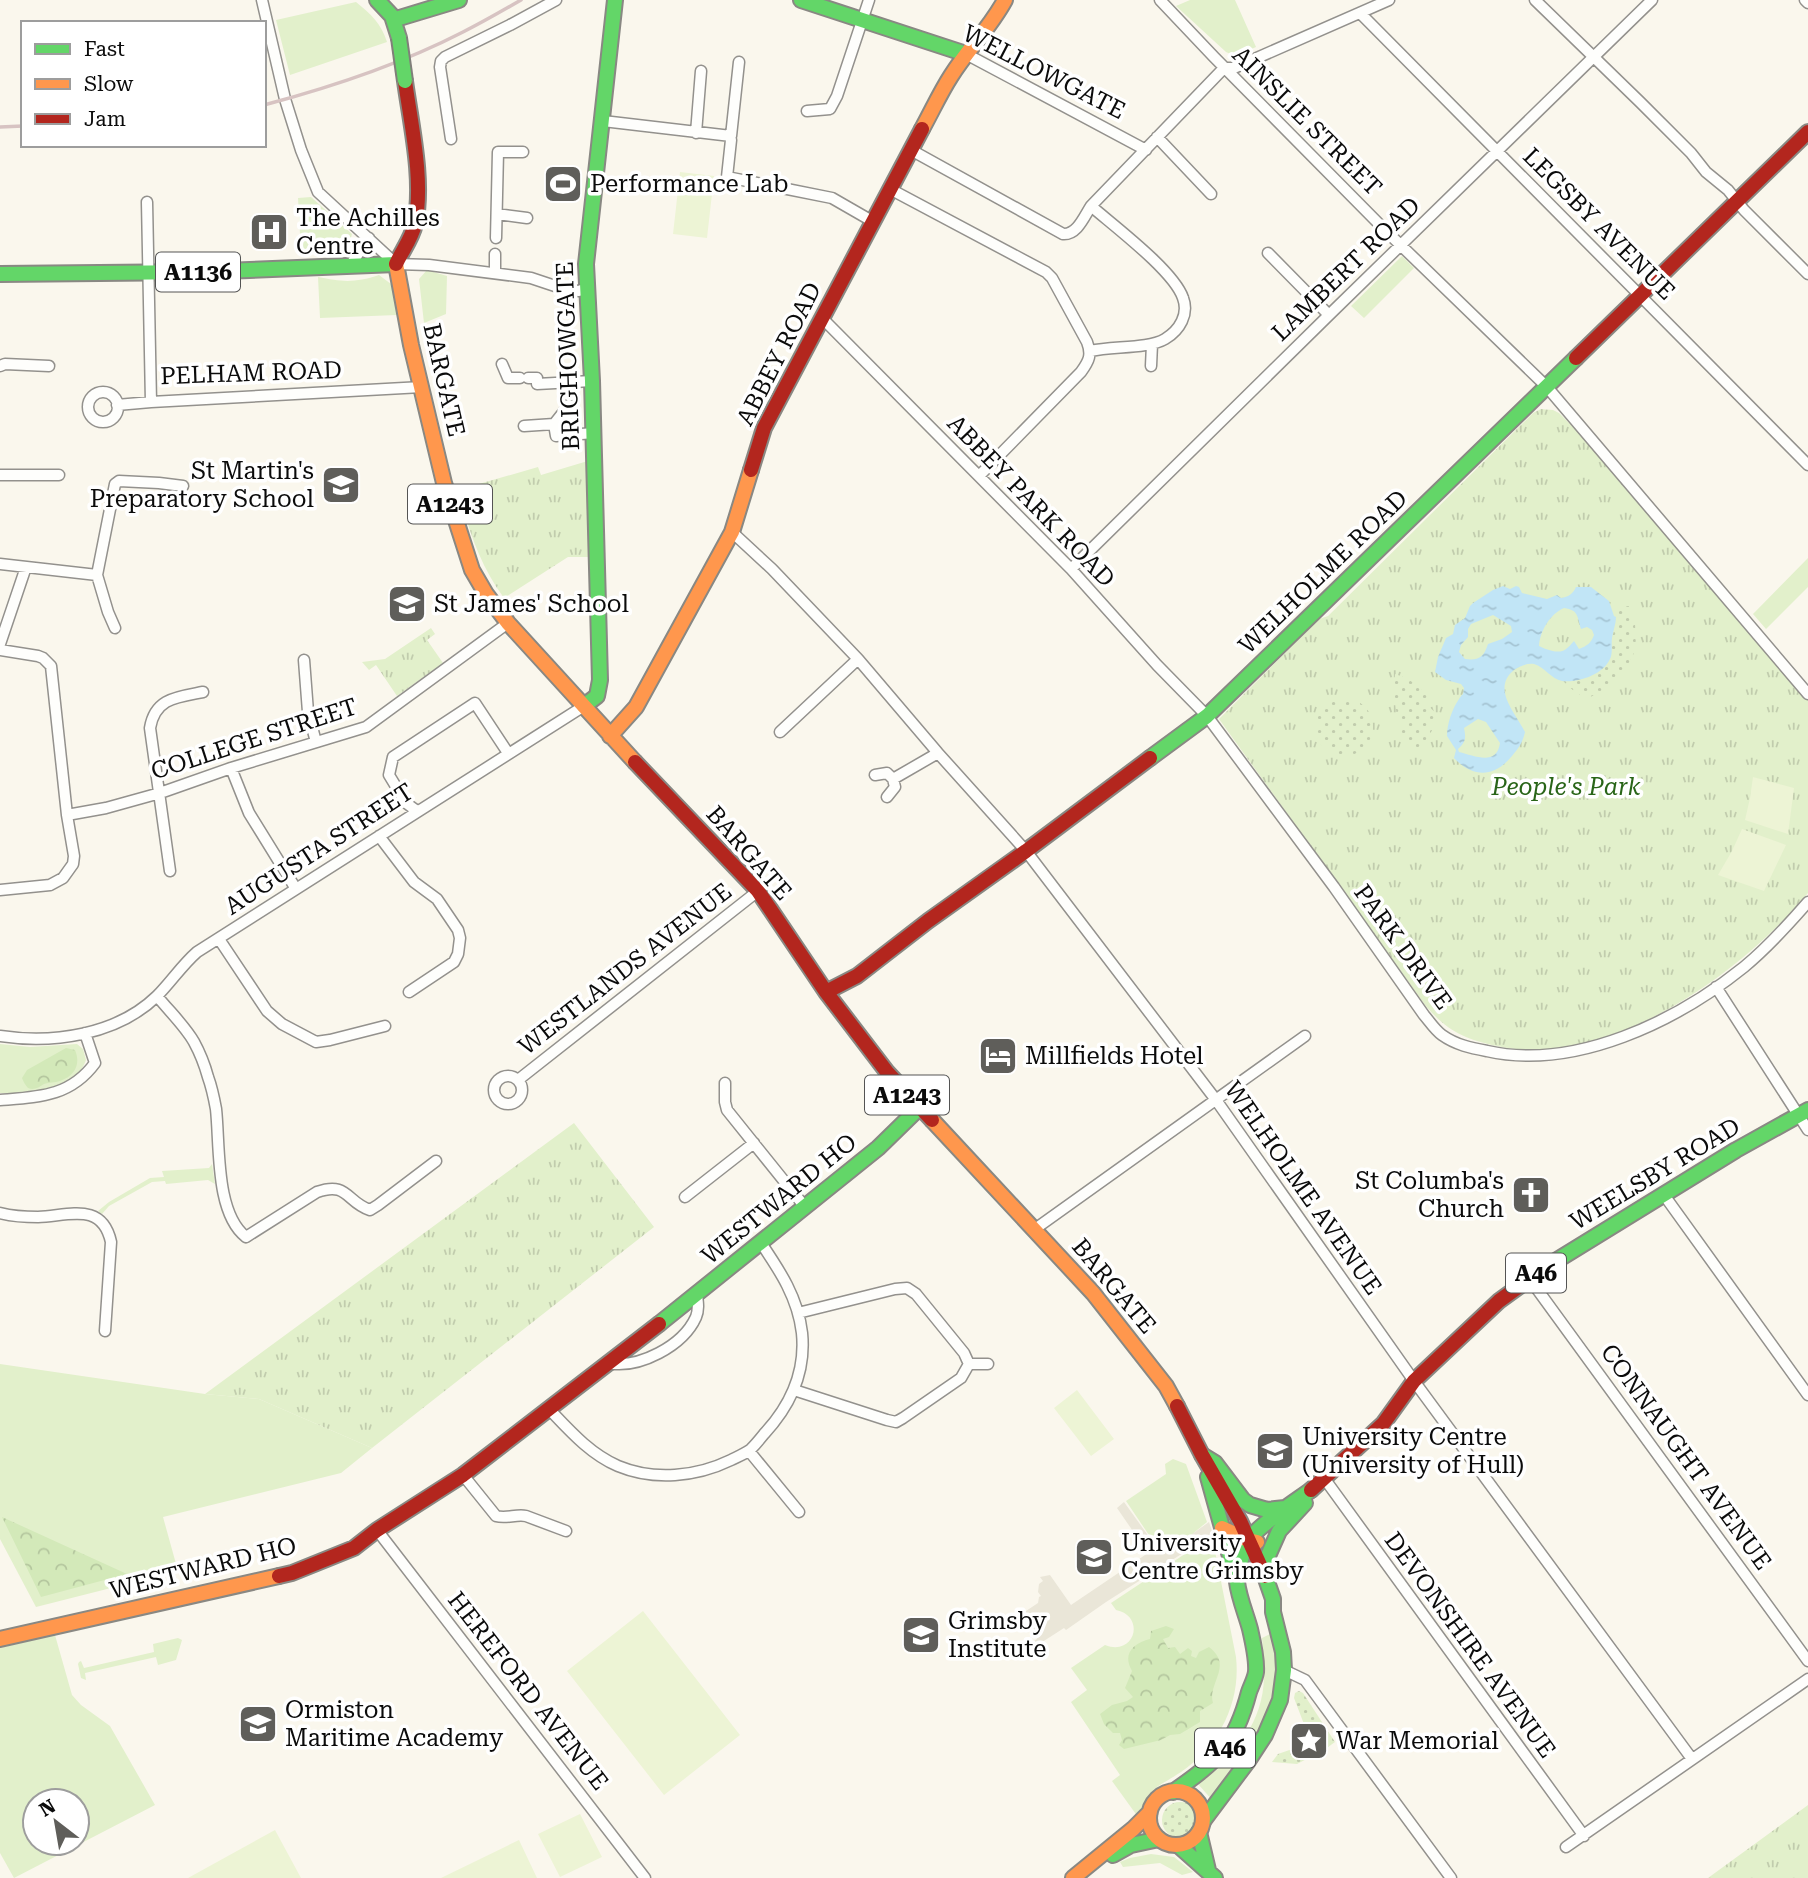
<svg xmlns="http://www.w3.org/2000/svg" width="1808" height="1878" font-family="'Roboto Serif',serif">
	<defs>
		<pattern id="forest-crowns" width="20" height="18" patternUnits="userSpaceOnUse" patternTransform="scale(1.75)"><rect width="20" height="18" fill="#d3e9b9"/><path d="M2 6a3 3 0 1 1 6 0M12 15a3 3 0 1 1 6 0" fill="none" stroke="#b4c69e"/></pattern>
		<pattern id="park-tufts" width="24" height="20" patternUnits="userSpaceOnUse" patternTransform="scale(1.75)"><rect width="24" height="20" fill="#e2f0cb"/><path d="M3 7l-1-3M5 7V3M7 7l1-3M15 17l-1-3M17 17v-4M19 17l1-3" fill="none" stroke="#c1ccad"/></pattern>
		<pattern id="garden-dots" width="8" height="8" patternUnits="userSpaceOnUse" patternTransform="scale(1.75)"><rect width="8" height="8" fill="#e2f0cb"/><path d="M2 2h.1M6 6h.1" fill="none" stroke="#c1ccad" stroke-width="1.8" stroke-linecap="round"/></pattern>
		<pattern id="water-ripples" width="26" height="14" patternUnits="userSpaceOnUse" patternTransform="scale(1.75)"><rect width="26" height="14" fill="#c1e5f6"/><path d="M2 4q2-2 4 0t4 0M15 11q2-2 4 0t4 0" fill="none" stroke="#a4c3d2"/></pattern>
	</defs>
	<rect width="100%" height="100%" fill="#faf7ed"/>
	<!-- grass -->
	<path fill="#e2f0cb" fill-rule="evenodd" d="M1190 0H1235L1256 47C1245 52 1237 57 1226 52L1176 6Z
		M356 2C371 14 381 23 387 42L290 75 276 20Z
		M311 197 352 234 348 249 301 252 298 198Z
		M1402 256 1414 268 1364 318 1351 306Z
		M427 270 447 276 446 314 424 323 419 279Z
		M379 275 391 284 397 315 320 318 318 277C342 282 355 283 379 275Z
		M1808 558V587L1766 629 1753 614Z
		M0 1044 30 1047 77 1044 83 1049 86 1060C76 1091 27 1095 0 1093Z
		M212 1164 215 1184 208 1180 166 1184 165 1181 152 1182 109 1206 102 1214 98 1211 109 1202 150 1178 164 1177 162 1171 209 1168Z
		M0 1364 205 1394 259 1399 372 1448 341 1473 163 1517 178 1571 36 1607 0 1539Z
		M1173 1459 1186 1464 1207 1522C1194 1532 1175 1553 1157 1547L1126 1501 1166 1474 1165 1464Z
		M1212 1536 1236 1657C1241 1703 1219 1746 1181 1772 1155 1789 1150 1786 1138 1817L1112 1781 1120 1775 1071 1702 1087 1690 1071 1668 1105 1645C1135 1657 1146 1616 1116 1610L1111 1603Z
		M1272 1633 1276 1638 1275 1705 1213 1801 1198 1784C1234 1756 1263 1724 1264 1677 1265 1664 1263 1651 1262 1638Z
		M55 1635 72 1695 81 1705 110 1726 155 1805 14 1878 0 1853V1648ZM35 1801H77V1843H35Z
		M178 1638 182 1640 176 1660 158 1665 156 1657 85 1673 86 1680 81 1678 78 1664 79 1662 81 1661 84 1668 154 1652 153 1644Z
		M1151 1854 1174 1857 1193 1872 1182 1875 1160 1863 1123 1867 1120 1862 1130 1858Z"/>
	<!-- forest -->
	<path fill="url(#forest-crowns)" d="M66 1048 75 1050C81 1064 75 1076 60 1081 55 1083 49 1082 44 1084 39 1087 34 1091 28 1088 26 1086 23 1081 22 1078L27 1070Z
		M2 1517 127 1574 41 1597Z
		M1166 1626 1174 1629 1169 1637 1163 1639 1168 1648 1175 1647 1180 1654 1188 1648 1192 1651 1191 1656 1196 1658 1199 1652 1209 1647C1234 1666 1207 1683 1213 1703L1200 1711V1722L1180 1734 1170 1735 1161 1740 1124 1749 1119 1745 1122 1740 1120 1733H1113L1104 1724 1100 1714 1112 1705 1127 1701 1133 1697 1125 1688 1132 1671C1122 1654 1133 1643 1150 1639L1151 1631Z"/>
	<!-- park -->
	<path fill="url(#park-tufts)" d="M1541 409 1553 410 1559 413 1593 447 1808 698V893C1742 973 1606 1071 1497 1046 1464 1039 1447 1031 1425 1005L1219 719 1319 619 1328 616 1533 413Z
		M591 460 588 557H568L504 598C479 564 469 530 458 490L538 467 541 475Z
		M431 628 435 634 427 640 443 663 397 696 376 665 369 670 362 662 385 659Z
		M574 1123 654 1227 372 1448 259 1399 205 1394Z
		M1808 1805V1878H1708Z"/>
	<!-- garden -->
	<path fill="url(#garden-dots)" d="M1629 606 1635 623 1636 649 1625 671 1606 688 1587 699 1575 692 1563 681 1586 678 1607 664 1611 658 1612 638 1615 627 1614 616 1620 607Z
		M1395 674C1411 679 1421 687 1431 699L1428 706 1436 713C1436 729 1426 743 1413 751 1396 733 1393 698 1395 674Z
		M1315 727a29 29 0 1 1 58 0a29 29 0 1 1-58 0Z
		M1299 1691 1303 1693 1335 1742 1324 1750 1297 1764 1272 1762 1278 1754 1298 1747 1302 1755 1321 1747 1315 1729 1307 1732 1294 1698 1295 1693Z
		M1162 1820a18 18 0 1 1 36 0a18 18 0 1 1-36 0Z"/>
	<!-- pitch -->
	<path fill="#edf4d5" d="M680 172 714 176 707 238 673 234Z
		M1753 777 1794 788 1788 834 1745 820 1750 798Z
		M1742 829 1786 845 1764 891 1718 875 1732 851Z
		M1077 1390 1114 1439 1091 1456 1054 1408Z
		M643 1611 740 1735 664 1795 567 1671Z
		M580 1814 602 1857 560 1877 538 1834Z
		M275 1830 301 1878H188Z
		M519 1840 537 1878H441Z"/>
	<!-- plaza -->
	<path fill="#eae6d8" d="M1124 1502 1157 1548 1164 1551 1174 1547 1209 1522 1213 1534 1106 1602 1066 1630 1064 1628 1036 1646 1033 1642 1037 1639 1038 1636 1026 1618H1024L1023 1613 1038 1603 1039 1597 1041 1596 1038 1592 1039 1584 1043 1581 1040 1577 1050 1575 1071 1605 1148 1553 1117 1508Z"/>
	<!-- water -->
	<path fill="url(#water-ripples)" fill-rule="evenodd" d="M1503 586 1510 589 1516 586 1519 587 1522 593 1547 599 1557 595 1561 598C1568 597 1573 594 1576 587H1591L1609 601 1614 616 1616 617C1616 624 1613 631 1612 638 1611 645 1613 653 1610 659 1603 675 1577 683 1562 681 1551 679 1545 667 1534 664 1527 663 1520 666 1514 670 1491 689 1516 713 1525 732 1523 742 1518 749 1512 756 1494 778 1473 778 1454 758L1456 750 1447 736C1447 724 1452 709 1459 699 1465 690 1462 699 1464 688L1461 684 1446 680 1435 672 1438 657 1446 638 1453 634 1455 625 1465 618 1470 606 1473 603 1493 590ZM1564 608C1579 610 1577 617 1581 629L1587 627 1592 630 1594 635C1591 643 1587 646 1579 649L1574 641C1571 644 1569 647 1566 649 1559 655 1545 649 1539 646 1540 631 1550 614 1564 608ZM1493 615 1511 626 1512 632 1502 639 1488 644C1484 656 1480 661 1465 659L1459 652 1461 645 1468 637V629L1471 624ZM1478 719 1486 722 1500 743C1497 766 1475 756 1459 752L1458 749C1466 742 1466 738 1464 728Z"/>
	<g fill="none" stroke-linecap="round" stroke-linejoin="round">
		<!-- street casing -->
		<g stroke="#93918d" stroke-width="13">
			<path id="street" d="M262 0 285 99 301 150 318 192 396 264 429 265 531 278 567 290 579 291 588 287
				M1160 0 1214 57 1384 229 1547 387 1808 694
				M1535 0 1640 102 1691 153 1706 172 1728 190 1744 210 1808 274
				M1805 0 1808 3
				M1360 13 1808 465
				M966 54 1146 150
				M1224 68H1234L1389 0
				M807 111 830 109 837 96 869 0
				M603 121 731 136 739 62
				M696 133 701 71
				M1157 137 1211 194
				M451 139 440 67 441 61 445 57 510 25 556 0
				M731 140 727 177 832 198 872 221
				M911 150 1063 234C1077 235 1084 217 1091 206L1224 68
				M890 189 1046 272 1052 278 1087 342C1092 355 1089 361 1081 372L979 476
				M147 202 151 402 422 387
				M497 214 527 218
				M496 238 498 152H523
				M1268 253 1329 315
				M349 267 369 238
				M495 273V254
				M822 318 1071 569 1157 665 1207 716 1334 887 1424 1015C1430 1022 1435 1030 1442 1035 1456 1045 1471 1048 1487 1051 1575 1071 1677 1021 1744 967 1767 948 1788 925 1808 902
				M1091 351C1112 346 1148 349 1165 339 1180 330 1189 314 1183 298 1174 271 1114 226 1091 206
				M502 364 508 378H520
				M0 366 5 364 49 366
				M1151 366 1152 344
				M528 378H537V384L592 381
				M88 407a15 15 0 1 1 30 0a15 15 0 1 1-30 0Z
				M117 405 151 402
				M554 424 556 436 594 433
				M524 426 554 424 569 405
				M0 475H59
				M732 532 772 569 858 659 938 753 1026 851 1216 1100 1414 1381 1692 1759
				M0 564 97 575
				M1071 569 1329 315 1652 0
				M115 628 108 612 97 575 115 484 119 481 159 483 183 486
				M0 644 26 567
				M0 650 38 656 43 658 51 666 67 815 74 856 73 864 63 878 50 885 0 890
				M304 660 308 712 316 742
				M780 732 858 659
				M231 768 249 813 296 889
				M875 775 887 773 893 779
				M887 797 895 787 893 779 938 753
				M417 811 406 803 389 775 393 757 475 703 508 753
				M67 815 106 808 160 793 231 768 366 727 508 623
				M379 836 414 882 437 899 458 930 460 938 458 954 454 962 409 992
				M170 871 150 728C155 698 177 697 203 692
				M219 939 267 1011 282 1024 316 1042 330 1040 385 1026
				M1716 987 1808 1130
				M157 996C169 1011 185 1026 194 1042 200 1053 205 1066 208 1077 212 1088 214 1098 216 1109 220 1145 215 1213 246 1237L317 1192C348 1181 346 1202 370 1210L378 1205 436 1161
				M0 1036C53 1044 117 1035 157 996 171 982 182 965 197 952L584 706
				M494 1090a14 14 0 1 1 28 0a14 14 0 1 1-28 0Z
				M518 1080 758 891
				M725 1083V1102L727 1110 805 1207
				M0 1100C38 1097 70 1097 95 1063L85 1033
				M1664 1195 1808 1395
				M685 1197 754 1143
				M0 1213C12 1216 26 1217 38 1217 68 1216 102 1201 111 1242L105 1331
				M1035 1229 1305 1036
				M1529 1278 1808 1661
				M608 1363C639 1369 683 1346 696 1317 699 1310 698 1303 697 1295
				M969 1364H988
				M794 1390 887 1420 896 1422 903 1418 961 1378 969 1364 964 1353 916 1294 907 1288 895 1289 798 1313
				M549 1409C569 1430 590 1454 618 1466 654 1481 696 1477 731 1460 737 1457 744 1454 750 1450 755 1445 760 1439 764 1434 790 1406 806 1373 802 1333 798 1298 780 1271 761 1243
				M749 1451 799 1512
				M463 1475 496 1516C506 1519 516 1514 526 1516L566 1531
				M1324 1478 1584 1836
				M377 1530 645 1878
				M1284 1670 1305 1680 1451 1878
				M1566 1847 1808 1679"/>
		</g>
		<!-- fast casing -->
		<g stroke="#898883" stroke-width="18">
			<path id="fast" d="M377 0 392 16 399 38
				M801 0 966 54
				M396 19 459 0
				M0 274 198 272 396 264
				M584 706 597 696 600 680 592 381 586 264 615 0
				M1150 758 1207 716 1576 358
				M1546 1267 1736 1150 1808 1110
				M659 1324 878 1148 919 1108
				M1202 1455 1215 1463 1243 1500 1250 1505 1267 1510 1285 1508
				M1208 1477 1236 1578
				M1173 1792C1217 1761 1235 1746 1249 1692 1251 1686 1255 1679 1256 1672 1257 1659 1253 1642 1250 1629 1246 1614 1239 1598 1237 1582 1237 1573 1243 1549 1248 1541 1256 1527 1296 1501 1311 1490
				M1203 1821 1248 1761 1265 1735 1280 1700 1284 1670 1283 1652 1273 1612V1599L1265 1576 1267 1558 1279 1531 1305 1503
				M1199 1832 1208 1870
				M1178 1845 1215 1878
				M1113 1855 1131 1845 1159 1839"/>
		</g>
		<!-- slow casing -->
		<g stroke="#898883" stroke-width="18">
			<path id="slow" d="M922 129C932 111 940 93 951 76 968 49 990 28 1005 0
				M396 264 411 345 444 483 472 570 486 594 508 623 635 762
				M610 736 636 707 732 532 751 470
				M932 1120 1093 1293 1166 1386 1177 1406
				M1222 1528 1248 1540 1257 1542
				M0 1639 279 1576
				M1149 1818a27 27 0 1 1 54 0a27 27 0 1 1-54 0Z
				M1073 1878 1133 1829 1150 1812"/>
		</g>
		<!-- jam casing -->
		<g stroke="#898883" stroke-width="18">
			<path id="jam" d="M396 264C402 251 412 238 415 224 424 180 411 125 405 81
				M1576 358 1808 132
				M751 470 764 428 922 129
				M635 762 758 891 826 992 887 1072 932 1120
				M826 992 857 976 928 921 1026 851 1150 758
				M1177 1406 1202 1455 1240 1521 1265 1576
				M1311 1490 1383 1424 1414 1381 1499 1301 1546 1267
				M279 1576 292 1573 354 1548 377 1530 463 1475 659 1324"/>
		</g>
		<!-- street -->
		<use href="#street" stroke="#fefefc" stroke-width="10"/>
		<!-- fast -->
		<use href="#fast" stroke="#63d668" stroke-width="14"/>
		<!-- slow -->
		<use href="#slow" stroke="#ff974d" stroke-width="14"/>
		<!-- jam -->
		<use href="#jam" stroke="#b3261e" stroke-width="14"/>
		<!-- rail -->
		<path stroke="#d7c3c2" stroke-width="3.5" d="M264 105C332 87 401 64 463 32 483 22 502 11 521 0
			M0 127 23 126"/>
		<!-- fast-bridge casing -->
		<g stroke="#807f7a" stroke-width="18" stroke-linecap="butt">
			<path id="fast-bridge" d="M399 38 405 81"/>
		</g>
		<!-- fast-bridge -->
		<use href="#fast-bridge" stroke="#63d668" stroke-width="14"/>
	</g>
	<!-- icons -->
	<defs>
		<g id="stadium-square" transform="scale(2.0125)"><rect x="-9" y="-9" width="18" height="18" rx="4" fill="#5f5e5a" stroke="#fff"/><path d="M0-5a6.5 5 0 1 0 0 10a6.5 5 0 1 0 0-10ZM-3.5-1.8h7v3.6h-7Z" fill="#fff"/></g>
		<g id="hospital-square" transform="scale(2.0125)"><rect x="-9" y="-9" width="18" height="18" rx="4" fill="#5f5e5a" stroke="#fff"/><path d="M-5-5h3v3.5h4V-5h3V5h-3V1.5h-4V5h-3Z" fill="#fff"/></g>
		<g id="school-square" transform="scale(2.0125)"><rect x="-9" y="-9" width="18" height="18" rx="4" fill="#5f5e5a" stroke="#fff"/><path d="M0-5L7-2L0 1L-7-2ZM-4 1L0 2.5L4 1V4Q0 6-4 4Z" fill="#fff"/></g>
		<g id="hotel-square" transform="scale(2.0125)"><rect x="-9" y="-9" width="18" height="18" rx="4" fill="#5f5e5a" stroke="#fff"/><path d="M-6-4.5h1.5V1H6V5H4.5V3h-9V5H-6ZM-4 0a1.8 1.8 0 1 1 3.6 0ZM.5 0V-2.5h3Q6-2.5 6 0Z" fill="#fff"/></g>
		<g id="church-square" transform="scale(2.0125)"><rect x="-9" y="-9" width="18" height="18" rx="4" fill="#5f5e5a" stroke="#fff"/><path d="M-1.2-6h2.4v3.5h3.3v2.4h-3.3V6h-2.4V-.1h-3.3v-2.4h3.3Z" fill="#fff"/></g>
		<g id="university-square" transform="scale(2.0125)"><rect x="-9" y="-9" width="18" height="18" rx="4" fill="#5f5e5a" stroke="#fff"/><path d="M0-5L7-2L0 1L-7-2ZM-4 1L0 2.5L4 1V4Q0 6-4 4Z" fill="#fff"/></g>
		<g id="sight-square" transform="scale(2.0125)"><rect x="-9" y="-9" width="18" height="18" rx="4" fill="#5f5e5a" stroke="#fff"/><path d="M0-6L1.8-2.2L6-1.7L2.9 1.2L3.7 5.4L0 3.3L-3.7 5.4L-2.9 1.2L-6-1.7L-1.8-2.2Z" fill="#fff"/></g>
	</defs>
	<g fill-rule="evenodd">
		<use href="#stadium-square" x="563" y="184"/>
		<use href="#hospital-square" x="269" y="232"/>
		<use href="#school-square" x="341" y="485"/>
		<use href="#school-square" x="407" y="604"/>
		<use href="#hotel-square" x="998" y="1056"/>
		<use href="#church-square" x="1531" y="1195"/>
		<use href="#university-square" x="1275" y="1451"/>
		<use href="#university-square" x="1094" y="1557"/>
		<use href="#university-square" x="921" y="1635"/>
		<use href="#school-square" x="258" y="1724"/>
		<use href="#sight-square" x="1309" y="1741"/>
	</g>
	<g text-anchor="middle" stroke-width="7" stroke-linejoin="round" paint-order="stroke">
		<!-- shield labels -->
		<g fill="#fff" stroke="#545454" stroke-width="2">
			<rect x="156" y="252.5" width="84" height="39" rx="5"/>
			<rect x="408" y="484.5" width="84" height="39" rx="5"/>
			<rect x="865" y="1075.5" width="84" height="39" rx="5"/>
			<rect x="1506" y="1253.5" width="60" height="39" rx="5"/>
			<rect x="1195" y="1728.5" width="60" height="39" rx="5"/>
		</g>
		<g font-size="23" font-weight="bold" fill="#0b0b0b">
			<text x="198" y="280">A1136</text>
			<text x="450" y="512">A1243</text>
			<text x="907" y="1103">A1243</text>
			<text x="1536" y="1281">A46</text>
			<text x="1225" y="1756">A46</text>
		</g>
		<!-- street labels -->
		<g font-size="24" fill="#0b0b0b" stroke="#fff">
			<text transform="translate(1044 72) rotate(27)" y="8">WELLOWGATE</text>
			<text transform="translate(1307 121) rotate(45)" y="8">AINSLIE STREET</text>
			<text transform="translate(1599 224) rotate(45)" y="8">LEGSBY AVENUE</text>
			<text transform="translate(1346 269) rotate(-44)" y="8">LAMBERT ROAD</text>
			<text transform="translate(779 354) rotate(-63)" y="8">ABBEY ROAD</text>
			<text transform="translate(568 356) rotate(-92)" y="8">BRIGHOWGATE</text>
			<text transform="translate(251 373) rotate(-2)" y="8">PELHAM ROAD</text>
			<text transform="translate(444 380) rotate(77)" y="8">BARGATE</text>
			<text transform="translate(1031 501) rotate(46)" y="8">ABBEY PARK ROAD</text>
			<text transform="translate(1323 572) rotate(-44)" y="8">WELHOLME ROAD</text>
			<text transform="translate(254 739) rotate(-18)" y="8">COLLEGE STREET</text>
			<text transform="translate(319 849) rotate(-33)" y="8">AUGUSTA STREET</text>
			<text transform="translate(749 853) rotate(49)" y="8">BARGATE</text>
			<text transform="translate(1403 947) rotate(54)" y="8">PARK DRIVE</text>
			<text transform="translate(625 969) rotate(-38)" y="8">WESTLANDS AVENUE</text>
			<text transform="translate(1655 1174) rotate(-31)" y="8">WEELSBY ROAD</text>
			<text transform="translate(1303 1188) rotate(55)" y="8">WELHOLME AVENUE</text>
			<text transform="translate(779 1199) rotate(-39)" y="8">WESTWARD HO</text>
			<text transform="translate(1114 1286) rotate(50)" y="8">BARGATE</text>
			<text transform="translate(1686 1457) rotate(54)" y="8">CONNAUGHT AVENUE</text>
			<text transform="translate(203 1568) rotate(-14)" y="8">WESTWARD HO</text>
			<text transform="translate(1470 1645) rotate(54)" y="8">DEVONSHIRE AVENUE</text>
			<text transform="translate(528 1691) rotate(52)" y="8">HEREFORD AVENUE</text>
		</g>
		<!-- poi labels -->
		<g font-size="24" fill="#0b0b0b" stroke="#fff" text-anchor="start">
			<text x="590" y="192">Performance Lab</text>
			<text x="296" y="226">The Achilles<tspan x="296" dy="28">Centre</tspan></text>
			<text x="314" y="479" text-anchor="end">St Martin's<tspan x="314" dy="28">Preparatory School</tspan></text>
			<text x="434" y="612">St James' School</text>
			<text x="1025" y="1064">Millfields Hotel</text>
			<text x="1504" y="1189" text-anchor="end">St Columba's<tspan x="1504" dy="28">Church</tspan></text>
			<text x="1302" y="1445">University Centre<tspan x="1302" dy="28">(University of Hull)</tspan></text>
			<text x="1121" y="1551">University<tspan x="1121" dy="28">Centre Grimsby</tspan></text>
			<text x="948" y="1629">Grimsby<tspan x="948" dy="28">Institute</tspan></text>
			<text x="285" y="1718">Ormiston<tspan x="285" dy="28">Maritime Academy</tspan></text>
			<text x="1336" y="1749">War Memorial</text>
		</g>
		<!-- park labels -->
		<g font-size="24" font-style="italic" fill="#296518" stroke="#fff">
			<text x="1566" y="795">People's Park</text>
		</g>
	</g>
	<!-- legend -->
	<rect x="21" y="21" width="245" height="126" fill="#ffffff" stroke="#9d9d9d" stroke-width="2"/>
	<rect x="35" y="44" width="35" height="10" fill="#63d668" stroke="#9d9d9d" stroke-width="2"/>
	<text x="84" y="56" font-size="21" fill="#0b0b0b">Fast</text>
	<rect x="35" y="79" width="35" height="10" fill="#ff974d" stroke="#9d9d9d" stroke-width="2"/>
	<text x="84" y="91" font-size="21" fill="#0b0b0b">Slow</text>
	<rect x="35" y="114" width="35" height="10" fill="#b3261e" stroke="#9d9d9d" stroke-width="2"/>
	<text x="84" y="126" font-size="21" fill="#0b0b0b">Jam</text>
	<!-- north arrow -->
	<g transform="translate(56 1822) rotate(329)"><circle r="33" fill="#ffffff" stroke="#9d9d9d" stroke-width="2"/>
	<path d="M0-5L12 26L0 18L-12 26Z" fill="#5f5e5a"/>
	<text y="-10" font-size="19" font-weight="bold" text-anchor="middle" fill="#0b0b0b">N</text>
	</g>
</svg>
